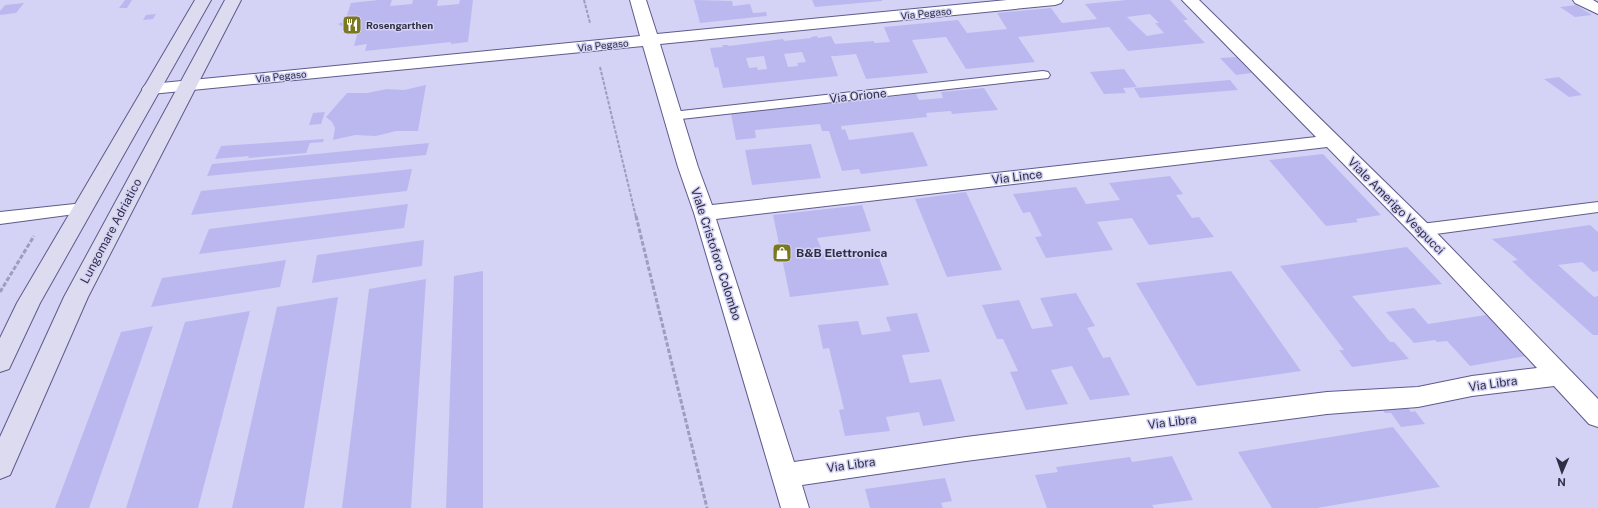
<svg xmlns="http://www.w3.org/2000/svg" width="1598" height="508" font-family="'Public Sans',sans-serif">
	<rect width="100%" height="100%" fill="#d4d3f5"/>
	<!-- building -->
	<path fill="#bbb8f0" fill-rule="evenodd" d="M125 0H132L127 8H119Z
		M378 0H392L390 6 412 4 413 0H438L437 6 459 4 460 0H473L468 42 451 44V42L365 51 367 44 354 46 360 24 341 26 338 24 345 21 351 3Z
		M694 0 732 1 733 6 750 4 753 13 766 12 767 16 700 23Z
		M812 0H882V1L815 7Z
		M1127 0H1170L1188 20H1183L1205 43 1128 51 1109 27 1018 37 1035 62 966 69 946 37 912 40 928 73 866 79 856 54 836 56H831L838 76 723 88 718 67 715 68 710 48 723 47 722 45H728L729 46 783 39 784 41 811 38V37L817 36 818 38 831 36 835 44 874 41V43L890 42 884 27 958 20 967 33 1007 29 997 13 1051 8 1062 23 1097 19 1085 4ZM1150 14 1159 23H1155L1164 33 1147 36 1127 17ZM802 52 806 62 797 63 798 66 788 67 784 54ZM764 56 767 69 758 70 757 67 749 68 746 58Z
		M24 3 16 13 0 15V11L5 5Z
		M1576 5 1592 15 1575 17 1560 7Z
		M156 14 153 19 143 20 146 15Z
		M1236 57 1252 73 1236 75 1220 58Z
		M1124 69 1137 87 1123 88 1126 93 1104 94 1090 72Z
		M1559 77 1582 95 1569 97 1544 79Z
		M1230 80 1238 90 1140 98 1134 88Z
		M426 85 418 131H396L376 136 355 135 333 140 335 128 332 122 326 117 347 93H367L387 89 404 90Z
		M984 88 998 110 952 114 951 111 926 113 927 117 841 126 842 130 845 129 849 140 913 132 928 166 861 174 859 169 842 171 829 131H822L820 124 755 130 756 138 736 140 731 114 749 112V110L789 108 788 105 815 103 816 105 916 94 919 100 943 98 941 92Z
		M325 112 321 124 309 125 313 113Z
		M324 139 323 142 310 143 306 153 248 158 249 156 215 159 221 146Z
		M429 143 426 155 207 176 212 164Z
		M811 144 821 178 752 185 745 150Z
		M1323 154 1379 213 1381 215 1356 219 1358 222 1326 226 1269 160Z
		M412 169 407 191 191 215 201 191Z
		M1170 176 1183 194 1176 195 1192 218 1199 217 1214 237 1149 245 1132 218 1097 222 1113 250 1046 258 1035 237 1042 236 1030 212 1023 213 1013 194 1076 187 1086 204 1120 200 1109 183Z
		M966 192 1002 270 947 277 915 199Z
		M408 204 404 228 199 254 209 229Z
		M862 205 871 231 817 238 826 260 878 255 889 285 790 297 773 215Z
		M1590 225 1598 232V271L1593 272 1582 262 1558 265 1594 297 1598 296V335H1593L1532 280 1512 261 1518 260 1492 239Z
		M424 240 422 266 312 283 317 255Z
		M1407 247 1442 284 1352 296 1390 342H1394L1409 359 1352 367 1339 350H1344L1280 266Z
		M286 260 280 287 151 307 162 278Z
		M483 271V508H446L454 276Z
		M1231 271 1301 371 1197 386 1136 283Z
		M426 279 411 508H342L369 289Z
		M1076 293 1095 326 1087 328 1103 358 1110 357 1130 395 1090 400 1072 366 1051 370 1068 404 1026 410 1010 372 1018 371 1003 339H997L982 305 1019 300 1032 329 1053 326 1040 298Z
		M338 297 304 508H232L277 307Z
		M1414 308 1428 324 1486 315 1526 356 1470 366 1447 341 1437 342 1435 340 1414 343 1386 312Z
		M250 311 198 508H126L185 322Z
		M917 313 930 352 902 355 910 383 941 379 955 421 923 426 919 412 886 417 890 431 845 436 839 410 844 409 829 348 823 349 818 325 858 321 862 335 891 331 886 317Z
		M153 326 89 508H55L121 332Z
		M1402 400 1411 412 1415 411 1425 424 1401 427 1391 413H1385L1378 403Z
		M1393 427 1440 487 1317 508H1272L1238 452Z
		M1172 456 1193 500 1152 505 1154 508H1047L1035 475 1058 472 1056 467 1130 457 1132 462Z
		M945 478 952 501 941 503 943 508H870L865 489Z"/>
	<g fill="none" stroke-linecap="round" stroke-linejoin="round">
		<!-- lane casing -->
		<g stroke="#5f5a8c" stroke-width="2">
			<path id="lane" d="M1043 71 1048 72 1050 75 1048 78 672 120 667 119 665 116 667 113 672 112Z
				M1598 202V212L1421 236 1415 234 1413 230 1415 226 1421 224Z
				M84 203 90 204 92 208 90 212 0 224V212Z"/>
		</g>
		<!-- street casing -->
		<g stroke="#5f5a8c" stroke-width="2">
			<path id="street" d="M630 0H646L657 34 1007 0H1063L1061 3 1055 5 660 44 698 167 712 205 1316 137 1182 0H1199L1429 225 1598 399V427L1589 424 1554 386 1472 396 1418 407 1327 414 966 461 802 485 809 508H781L694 213 678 167 643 46 151 94 145 93 142 89 145 85 151 84 640 36ZM1327 147 1413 235 1537 368 1472 376 1418 387 1327 392 966 437 794 462 716 219Z
				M1573 0H1593L1598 3V14L1575 3Z"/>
		</g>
		<!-- secondary casing -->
		<g stroke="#5f5a8c" stroke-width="2">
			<path id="secondary" d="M195 0H211L40 303 9 369 0 372V338L17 303Z
				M225 0H241L88 297 10 475 0 479V437L64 297Z"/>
		</g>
		<!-- path-far1 -->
		<path stroke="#9e9dbb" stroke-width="2" stroke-dasharray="3.5 1.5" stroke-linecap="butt" d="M584 0 590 23
			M600 67 636 217"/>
		<!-- path -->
		<path stroke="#9e9dbb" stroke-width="3" stroke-dasharray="4.5 2" stroke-linecap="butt" d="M636 216 707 508
			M0 292 34 236"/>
		<!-- lane -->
		<use href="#lane" fill="#fff" fill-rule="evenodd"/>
		<!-- street -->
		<use href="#street" fill="#fff" fill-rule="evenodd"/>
		<!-- secondary -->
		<use href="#secondary" fill="#dddbf0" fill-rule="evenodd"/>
	</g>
	<!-- icons -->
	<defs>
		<g id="restaurant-square" transform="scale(1)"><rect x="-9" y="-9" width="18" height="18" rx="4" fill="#7b791f" stroke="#d4d3f5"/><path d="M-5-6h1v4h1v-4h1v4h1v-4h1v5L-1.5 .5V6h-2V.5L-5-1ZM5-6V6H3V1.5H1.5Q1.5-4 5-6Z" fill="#fff"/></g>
		<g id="shop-square" transform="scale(1)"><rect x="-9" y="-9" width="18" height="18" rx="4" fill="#7b791f" stroke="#d4d3f5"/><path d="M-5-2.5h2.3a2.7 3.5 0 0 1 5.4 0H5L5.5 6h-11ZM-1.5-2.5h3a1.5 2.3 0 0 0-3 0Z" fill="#fff"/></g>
	</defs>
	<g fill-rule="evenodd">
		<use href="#restaurant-square" x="352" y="25"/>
		<use href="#shop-square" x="782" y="253"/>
	</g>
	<g text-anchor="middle" stroke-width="3" stroke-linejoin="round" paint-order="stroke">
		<!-- far-street labels -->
		<g font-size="10" fill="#2f2e44" stroke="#d4d3f5">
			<text transform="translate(926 13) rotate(-6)" y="4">Via Pegaso</text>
			<text transform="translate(603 45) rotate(-6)" y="4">Via Pegaso</text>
			<text transform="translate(281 76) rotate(-6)" y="4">Via Pegaso</text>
		</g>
		<!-- far-poi labels -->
		<g font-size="10" font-weight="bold" fill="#2f2e44" stroke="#d4d3f5" text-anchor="start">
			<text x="366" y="29">Rosengarthen</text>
		</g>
		<!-- street labels -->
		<g font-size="12" fill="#2f2e44" stroke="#d4d3f5">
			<text transform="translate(858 96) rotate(-6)" y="4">Via Orione</text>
			<text transform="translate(1017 177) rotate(-7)" y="4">Via Lince</text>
			<text transform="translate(1396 206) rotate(45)" y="4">Viale Amerigo Vespucci</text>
			<text transform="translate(111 231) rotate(-62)" y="4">Lungomare Adriatico</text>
			<text transform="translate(716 254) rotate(72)" y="4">Viale Cristoforo Colombo</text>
			<text transform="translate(1493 384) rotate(-8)" y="4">Via Libra</text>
			<text transform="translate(1172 422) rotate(-7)" y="4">Via Libra</text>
			<text transform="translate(851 465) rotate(-8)" y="4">Via Libra</text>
		</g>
		<!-- poi labels -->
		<g font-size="12" font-weight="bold" fill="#2f2e44" stroke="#d4d3f5" text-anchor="start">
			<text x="796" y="257">B&amp;B Elettronica</text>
		</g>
	</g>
	<!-- north arrow -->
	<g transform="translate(1562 472) rotate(182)" stroke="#d4d3f5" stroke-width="3" paint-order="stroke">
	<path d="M0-3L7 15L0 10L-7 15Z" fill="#2f2e44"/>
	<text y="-6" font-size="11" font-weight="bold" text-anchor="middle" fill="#2f2e44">N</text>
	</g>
</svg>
